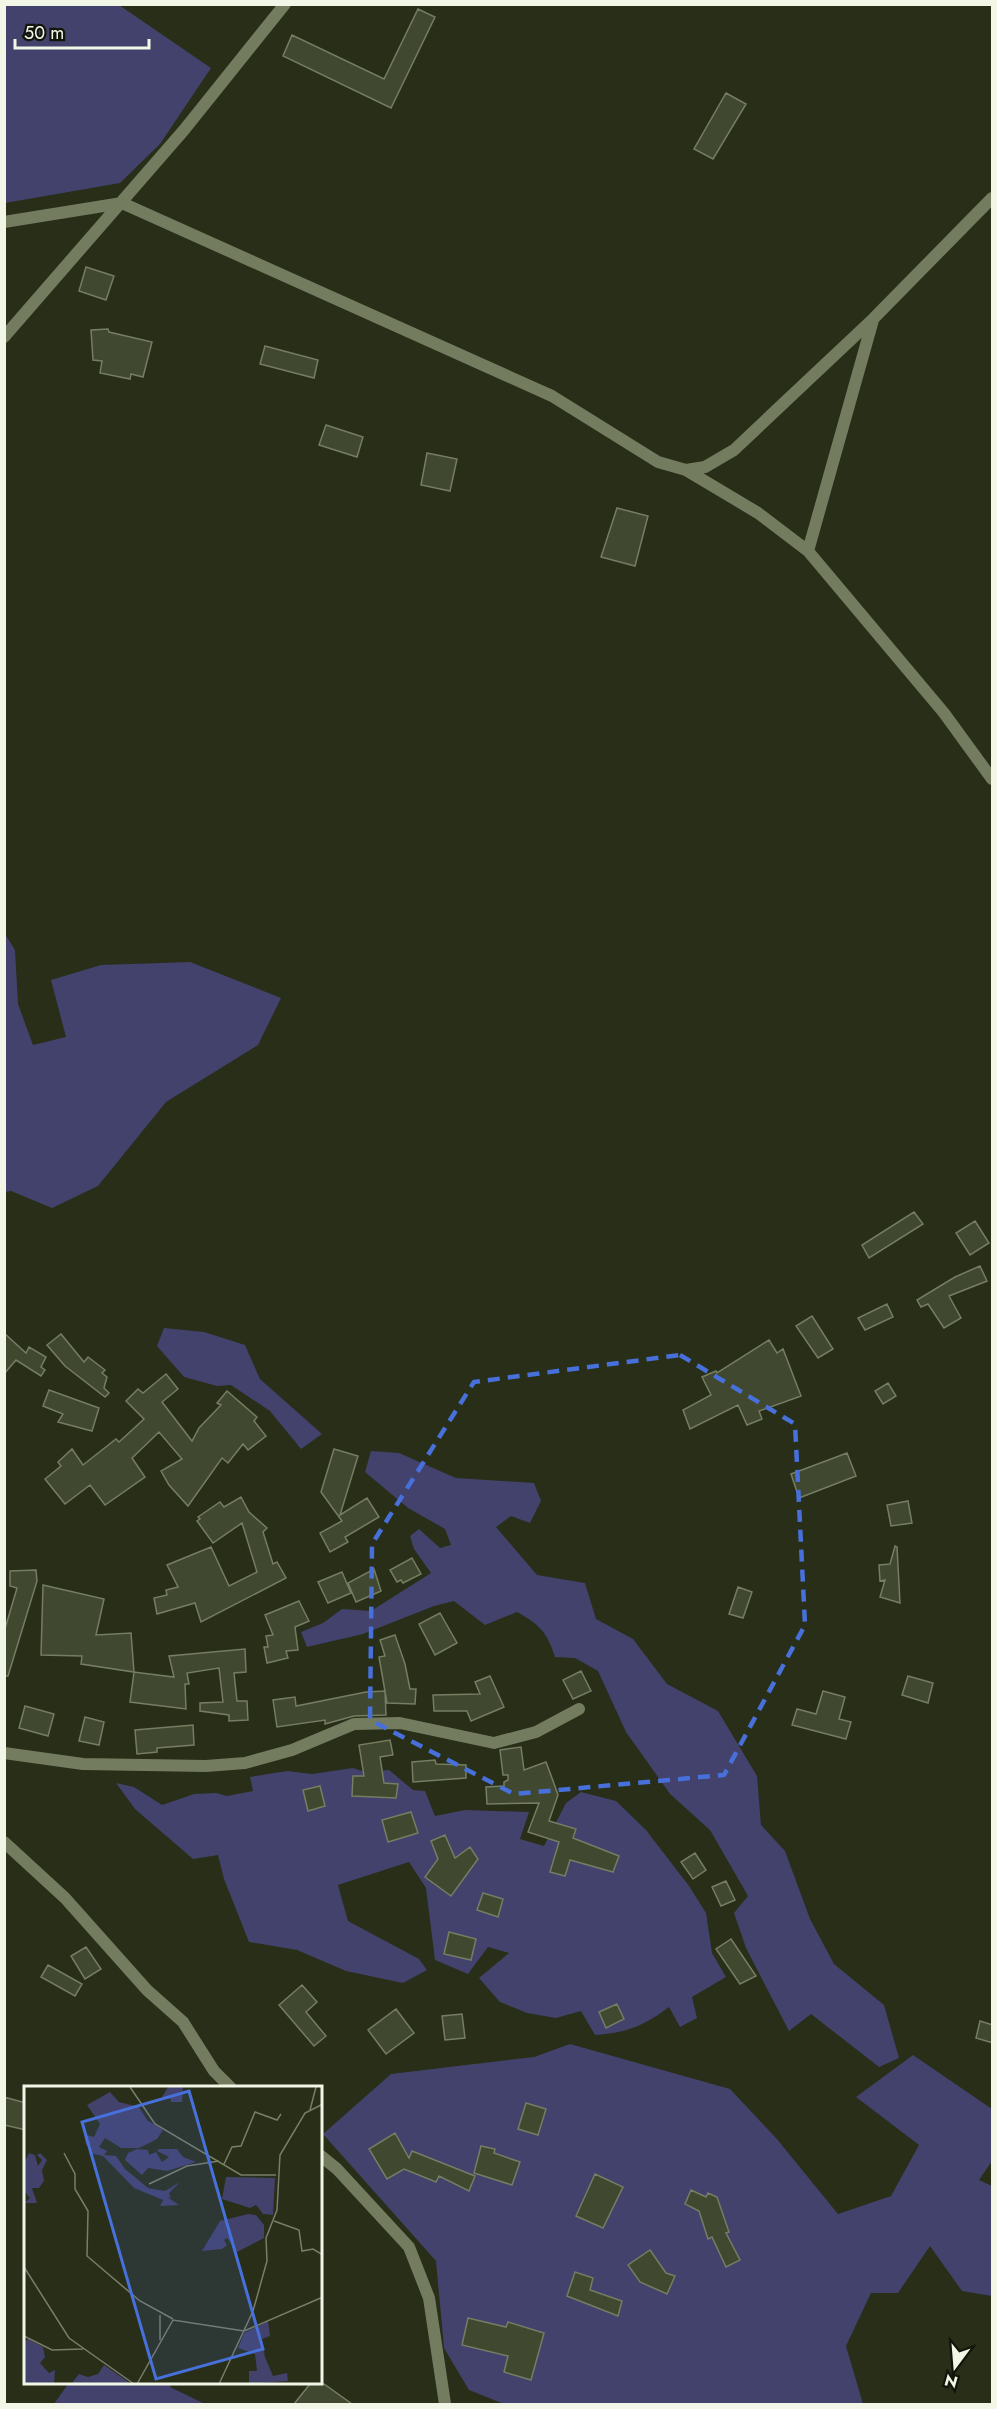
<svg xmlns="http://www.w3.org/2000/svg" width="997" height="2409" font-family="Jost,sans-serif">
	<rect width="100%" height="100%" fill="#282e17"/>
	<!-- green -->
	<path fill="#42426c" d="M5 4 119 5 211 68 160 144 120 183 5 203Z
		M5 934 15 950 18 1004 33 1045 66 1037 51 980 101 965 190 962 281 998 258 1045 166 1102 98 1186 52 1208 11 1191 5 1192Z
		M164 1328 204 1332 245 1345 260 1379 322 1434 301 1449 270 1411 231 1385 217 1386 184 1377 157 1346Z
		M371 1451 399 1453 456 1478 534 1483 541 1501 530 1523 511 1516 496 1527 537 1575 585 1583 596 1619 633 1639 667 1684 718 1711 757 1776 761 1825 785 1851 810 1919 834 1964 884 2005 899 2058 879 2067 811 2014 789 2031 746 1948 734 1913 748 1896 710 1830 670 1794 626 1732 598 1671 575 1658 555 1657C547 1632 540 1625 517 1612L485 1625 454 1601 434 1606 363 1634 307 1647 301 1632 323 1623 342 1609 371 1611 431 1573 414 1549 410 1536 419 1529 440 1548 451 1545 445 1529 408 1508 365 1472Z
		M353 1768 365 1772 389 1770 413 1790 425 1791 435 1816 465 1810 529 1812 520 1839 544 1846 566 1803 581 1792 616 1801 646 1830 689 1886 706 1913 712 1953 726 1977 692 1997 697 2018 680 2027 669 2007C644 2026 626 2033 595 2035L581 2011 556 2018 527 2013 500 2002 479 1978 509 1953 488 1947 468 1974 435 1960 426 1888 409 1862 338 1885 348 1921 419 1959 427 1970 403 1983 346 1971 297 1950 249 1942 224 1879 218 1855 193 1859 135 1809 116 1783 134 1787 162 1805 194 1794 216 1793 227 1796 253 1791 250 1777 287 1771 312 1774Z
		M570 2044 730 2089 776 2138 838 2214 891 2196 919 2145 856 2097 913 2055 992 2109V2161L979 2180 992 2186V2296L962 2291 930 2246 898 2293H871L846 2346 863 2404H504L469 2390 444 2348 436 2261 323 2134 391 2074 534 2057Z
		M68 2384H171L170 2387 205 2404H54Z"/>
	<!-- building -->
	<path fill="#414830" stroke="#757d63" stroke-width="1.5" d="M418 9 435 17 391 108 283 56 292 35 384 79Z
		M726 93 746 104 713 159 694 149Z
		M86 267 114 276 106 300 79 291Z
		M108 329 109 332 152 342 143 377 131 374 130 379 100 373 102 361 93 360 91 330Z
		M265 346 318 360 314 378 260 364Z
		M326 425 363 437 357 457 319 445Z
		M427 453 457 459 450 491 421 485Z
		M617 508 648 516 635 566 601 557Z
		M914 1212 923 1224 869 1258 862 1245Z
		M975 1221 989 1243 970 1255 956 1233Z
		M980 1266 987 1281 949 1296 961 1318 944 1328 928 1304 921 1307 917 1300 955 1277Z
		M887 1304 893 1317 865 1330 858 1318Z
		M812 1316 833 1349 818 1358 796 1326Z
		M4 1333 26 1353 29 1347 46 1357 41 1367 45 1370 41 1376 16 1360 4 1374Z
		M61 1334 84 1362 88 1357 105 1370 102 1373 107 1377 104 1388 109 1393 105 1397 65 1366 47 1345Z
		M769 1340 777 1353 783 1349 801 1396 759 1411 762 1419 747 1425 738 1405 690 1429 683 1410 711 1395 702 1377 716 1371 717 1373Z
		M166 1374 178 1389 162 1402 192 1441 199 1428 221 1405 217 1403 227 1391 257 1417 254 1421 266 1436 248 1450 243 1444 228 1463 222 1458 188 1506 169 1485 161 1471 182 1459 159 1432 132 1458 145 1477 105 1505 90 1485 65 1504 45 1479 61 1466 58 1462 72 1449 83 1465 116 1439 119 1442 144 1419 126 1401 138 1389 143 1393Z
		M888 1383 896 1396 883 1404 875 1391Z
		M49 1390 99 1408 92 1431 58 1422 63 1414 43 1406Z
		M334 1449 358 1456 340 1515 367 1498 379 1517 345 1537 348 1542 330 1552 320 1533 342 1521 321 1492Z
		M847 1453 856 1476 799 1498 791 1474Z
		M241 1497 249 1512 267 1528 263 1532 273 1564 277 1562 286 1578 201 1622 195 1603 157 1614 154 1598 167 1595 166 1590 178 1587 167 1565 211 1547 229 1586 257 1572 242 1523 213 1543 197 1521 200 1519 198 1517 220 1502 224 1507Z
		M908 1501 912 1523 891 1526 887 1505Z
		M895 1546 897 1547 900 1603 880 1597 885 1580 880 1581 879 1565 890 1564Z
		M412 1558 421 1574 403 1583 401 1580 397 1582 390 1570Z
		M374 1569 381 1591 356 1602 348 1583Z
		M36 1570 37 1581 8 1676H4V1632L17 1588 10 1586V1571Z
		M342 1572 351 1593 328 1603 318 1582Z
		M43 1585 104 1599 96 1635 131 1633 134 1672 81 1664 82 1656 41 1655Z
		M738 1587 752 1592 743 1618 729 1614Z
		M299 1601 309 1621 295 1627 298 1650 286 1651 288 1658 267 1663 264 1647H268L266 1636 273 1635 265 1615Z
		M440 1613 457 1643 435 1655 419 1624Z
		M395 1635 405 1664 410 1689H416L415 1704 387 1703 379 1657 385 1656 380 1640Z
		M245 1649 246 1672 234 1673 237 1701H247L248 1720 229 1721V1715L200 1711V1703L223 1702 219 1668 187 1673 189 1684H185L186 1709 130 1702 134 1672 174 1677 169 1656Z
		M581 1671 591 1691 573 1699 563 1680Z
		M490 1676 504 1707 471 1721 467 1711H434L433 1695 480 1694 475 1682Z
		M908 1676 933 1683 928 1703 902 1695Z
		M385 1691 386 1715 354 1716 325 1724V1720L277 1727 273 1700 295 1697 296 1706 366 1692Z
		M823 1691 845 1697 839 1719 851 1722 846 1739 792 1725 797 1709 816 1714Z
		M25 1706 54 1714 48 1736 19 1728Z
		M85 1717 104 1722 99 1745 79 1741Z
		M193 1725 194 1745 157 1748V1752L137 1754 135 1730Z
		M390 1740 393 1755 380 1757 384 1783 398 1784 396 1798 352 1796 353 1776H364L359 1745Z
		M521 1747 524 1770 546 1762 552 1778 558 1795 549 1821 576 1829 573 1838 619 1856 613 1872 570 1860 565 1876 550 1872 559 1842 528 1832 539 1803 487 1804 486 1787 504 1786V1782L508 1780V1775H503L500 1750Z
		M435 1760 436 1764 466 1765V1778L413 1782 412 1762Z
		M320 1786 325 1806 308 1811 303 1790Z
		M411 1812 418 1833 388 1842 382 1820Z
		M445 1835 455 1858 470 1847 478 1859 451 1896 425 1877 438 1859 431 1841Z
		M695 1853 706 1870 693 1879 681 1862Z
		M726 1881 735 1900 721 1906 712 1887Z
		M483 1893 503 1899 498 1917 477 1910Z
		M449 1932 476 1939 471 1960 444 1954Z
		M731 1939 756 1976 740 1984 716 1949Z
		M86 1947 101 1969 85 1979 71 1956Z
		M48 1965 82 1984 75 1996 41 1977Z
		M302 1985 317 2002 306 2012 326 2036 314 2046 279 2005Z
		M617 2004 624 2019 606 2028 599 2012Z
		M396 2009 414 2033 386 2054 368 2030Z
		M462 2014 465 2038 445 2040 442 2016Z
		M980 2021 993 2025V2043L976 2038Z
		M4 2097 26 2103V2130L4 2125Z
		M526 2103 546 2109 538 2135 518 2129Z
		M395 2133 409 2158 412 2151 475 2176 469 2191 439 2176 436 2182 404 2169 387 2179 369 2149Z
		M481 2146 495 2149 494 2153 520 2162 512 2185 474 2173Z
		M595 2174 623 2187 603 2228 576 2216Z
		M691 2190 706 2197 708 2193 717 2197 729 2232 726 2233 740 2260 726 2267 712 2237 708 2239 699 2211 685 2204Z
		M650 2250 666 2273 675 2276 667 2294 640 2282 628 2265Z
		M575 2272 593 2278 590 2290 622 2301 618 2316 567 2296Z
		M468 2318 506 2327 508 2322 544 2333 531 2380 504 2372 508 2356 462 2345Z
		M310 2384H324L352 2404H294Z"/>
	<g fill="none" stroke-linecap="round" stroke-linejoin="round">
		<!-- street -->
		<path stroke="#747c60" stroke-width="12" d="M4 222 122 203 552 396 658 462 686 470 705 467 734 450 873 319 992 198
			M4 337 184 130 285 4
			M686 470 758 513 808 551 944 713 992 779
			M808 551 873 320
			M4 1753 83 1764 206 1766 245 1763 292 1750 354 1724 400 1723 494 1743 536 1732 579 1709
			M4 1842 65 1898 147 1990 183 2022 214 2071 231 2088
			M321 2156 337 2169 409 2247 429 2298 445 2404"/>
	</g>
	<!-- marked area -->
	<path fill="none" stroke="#4770db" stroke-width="4.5" stroke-dasharray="12 8" stroke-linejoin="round" d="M680 1355 795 1424 805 1625 724 1775 514 1794 370 1720 372 1544 474 1382Z"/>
	<!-- overview -->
	<g transform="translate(24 2086)">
		<rect width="298" height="298" fill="#282e17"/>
		<path d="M144 1H159L158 16H147V13L138 11ZM86 6 95 16 115 21 123 34 139 44 133 53 115 62H97L81 52 75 61 83 65 80 69 92 70 101 83 124 102 141 105 156 96 145 107 147 112 143 111 155 119 136 120 139 114 110 102 79 70 65 67 67 60 62 59 60 48 70 51 76 38 63 19ZM113 63 124 64 125 69 132 66 138 76 145 71 133 65 135 63H153L159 71 172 76 143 85 124 82 118 89 101 74 104 67ZM5 67 11 69 14 80 18 74 13 69 16 67 23 74 18 84 20 95 15 102H8L13 117H0L6 112 0 105V77ZM202 91 251 92 249 129 239 128 232 119 226 122 198 113ZM224 128 232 129 240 139V152L213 166 203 152 200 154 203 159 198 163 178 165 196 135ZM244 235 246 250 238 253 241 271 249 290 263 287 264 295 225 298V285H233L231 268 214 262 220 247ZM4 253 19 261 21 271 16 277 25 287 31 284 30 298H0V256ZM80 279 107 298H47L55 288 64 291 74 288Z" fill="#42426c"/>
		<path fill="none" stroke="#787e6a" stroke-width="1.5" d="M106 1 131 38 217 89H252M286 24 292 1M40 67 51 88V103L64 125 63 170 116 215 149 233M200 78 208 61 217 60 231 26 253 34 257 28M125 98 163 80 195 75M250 135 275 144 278 165 289 163 299 169M0 181 45 252 110 298M136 229V254M0 250 28 264 59 263M113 298 149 234 220 245 299 211M195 298 229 225 243 175 242 152 253 124 256 69 281 27 299 18"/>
		<path fill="#4770db" fill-opacity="0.15" stroke="#4770db" stroke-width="3" d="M165 5 239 263 132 293 58 36Z"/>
		<rect width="298" height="298" fill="none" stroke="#f1f6e7" stroke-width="3"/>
	</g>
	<!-- border -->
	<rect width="997" height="2409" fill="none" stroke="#f1f6e7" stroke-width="12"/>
	<!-- north arrow -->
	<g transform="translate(955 2367) rotate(196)" stroke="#12150b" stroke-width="4.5" paint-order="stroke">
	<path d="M0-4.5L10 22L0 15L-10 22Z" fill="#f1f6e7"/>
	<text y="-9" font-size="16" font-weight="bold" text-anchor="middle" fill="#f1f6e7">N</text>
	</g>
	<!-- scale -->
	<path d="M15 39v9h134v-9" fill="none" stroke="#f1f6e7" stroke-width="3"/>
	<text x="24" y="39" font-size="18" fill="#f1f6e7" stroke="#12150b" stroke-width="4.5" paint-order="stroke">50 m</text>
</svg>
